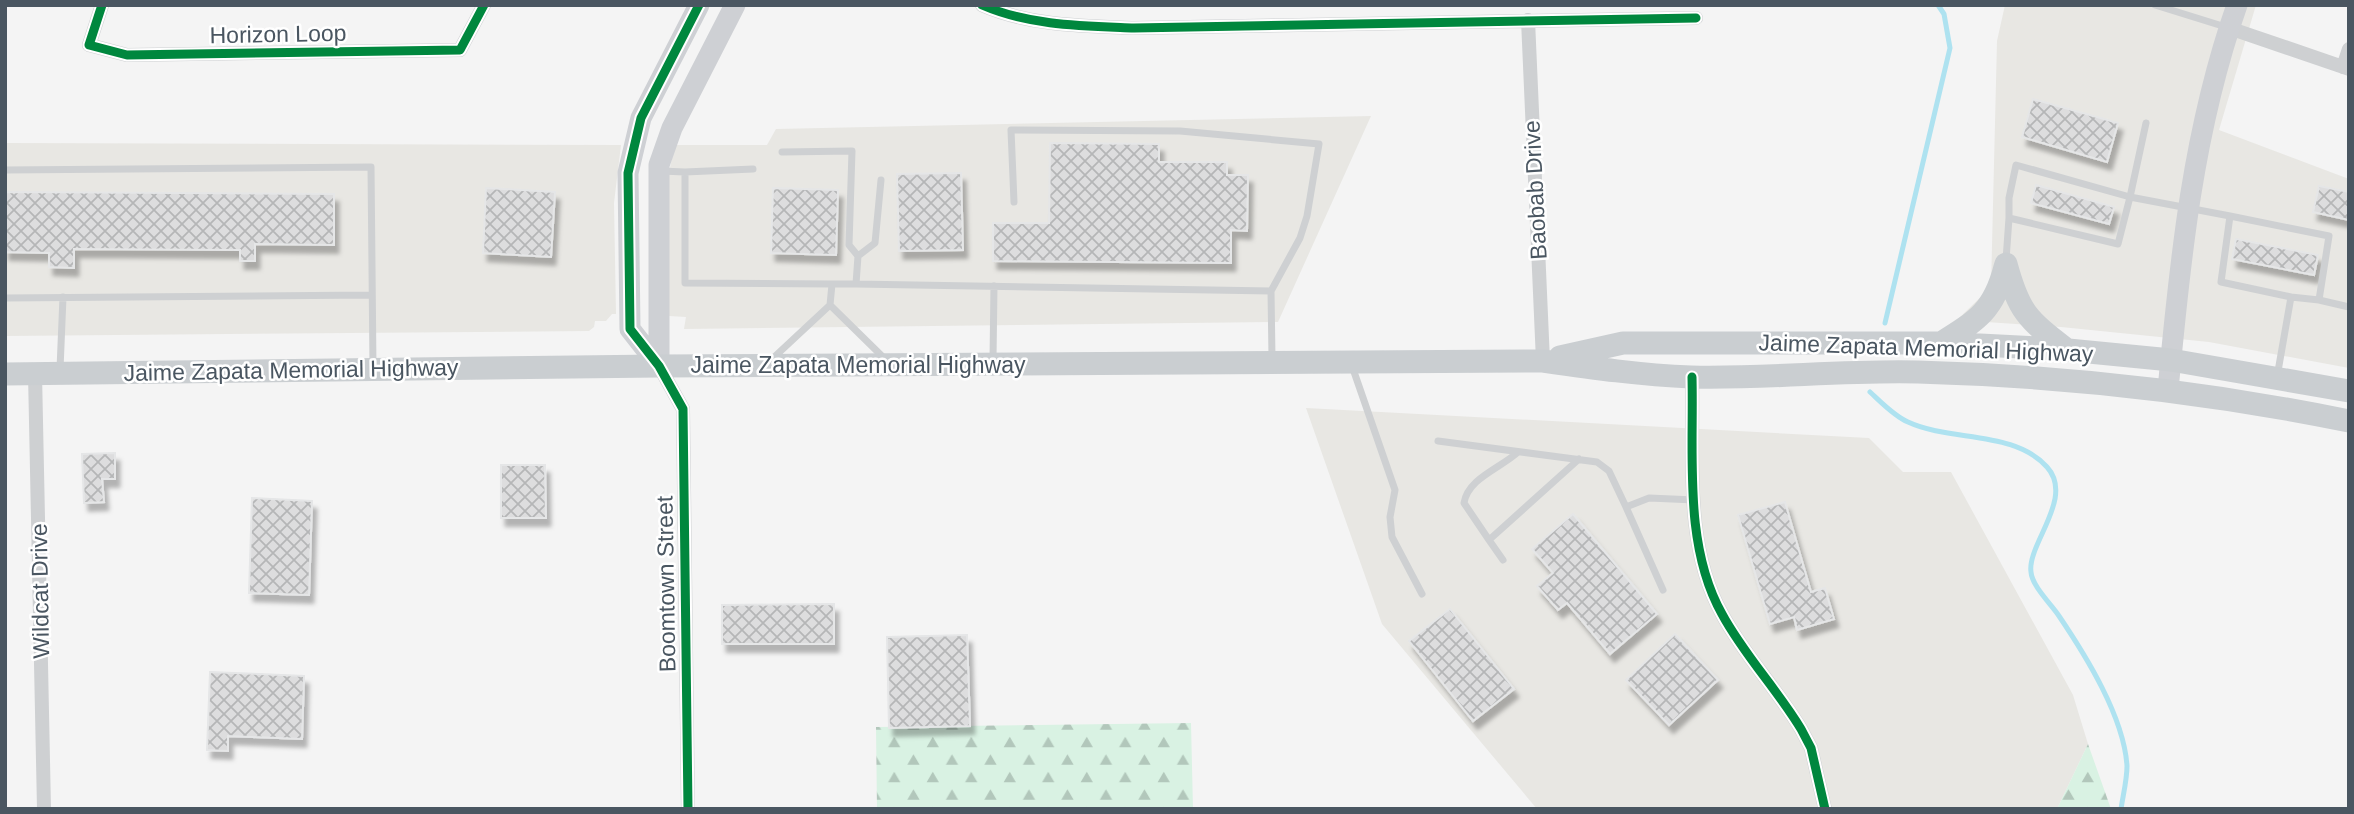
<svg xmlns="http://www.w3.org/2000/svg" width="2354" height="814" font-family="Arial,sans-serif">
	<defs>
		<pattern id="forest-firs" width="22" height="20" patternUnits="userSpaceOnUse" patternTransform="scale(1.75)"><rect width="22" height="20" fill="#d9f2e3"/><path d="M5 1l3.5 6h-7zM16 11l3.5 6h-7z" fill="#b2c7bb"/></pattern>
		<pattern id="building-cross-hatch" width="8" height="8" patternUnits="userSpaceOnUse" patternTransform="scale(1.75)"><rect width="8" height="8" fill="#ddddde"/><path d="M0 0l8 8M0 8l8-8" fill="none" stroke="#b5b6b7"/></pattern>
		<filter id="shadow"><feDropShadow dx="4.5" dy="8" stdDeviation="2" flood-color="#0004"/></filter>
	</defs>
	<rect width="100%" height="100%" fill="#f4f4f4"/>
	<!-- commercial -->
	<path fill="#e8e7e3" d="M2005 5H2256L2219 130 2349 179V368L2209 342 2061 327 1957 320 1991 287 1997 41Z
		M1371 116 1278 322 684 329 686 317 669 316 667 181 675 145H767L776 129Z
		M5 143 621 145 614 203 616 314H612L606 321H595L594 327 589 331 5 336Z
		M1306 408 1869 438 1903 472H1951L2073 695 2088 744 2057 809H1537L1382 624Z"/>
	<!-- forest -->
	<path fill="url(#forest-firs)" d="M1191 723 1193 809H877L876 727Z
		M2088 744 2111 809H2057Z"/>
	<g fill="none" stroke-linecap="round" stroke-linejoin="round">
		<!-- stream -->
		<path stroke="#aee2f0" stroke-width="5" d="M1885 323 1950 48 1944 14 1938 5
			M1870 392C1881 402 1894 416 1908 422 1951 442 2014 430 2047 467 2075 498 2027 544 2031 572 2032 586 2051 604 2059 616 2086 656 2124 717 2127 766 2127 780 2123 795 2121 809"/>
	</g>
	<!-- building -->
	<path fill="url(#building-cross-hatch)" stroke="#e5e6e7" stroke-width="2" filter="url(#shadow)" d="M2033 99 2118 123 2107 162 2022 137Z
		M1050 143 1159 144V162H1227V175H1248L1247 231 1231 230V263L993 261V223H1049Z
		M961 173 963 250 899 251 897 174Z
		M2036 185 2114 207 2109 224 2031 203Z
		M2319 186 2349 192V220L2313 212Z
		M486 188 555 192 551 257 483 253Z
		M773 188 838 190 836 255 771 253Z
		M5 192 334 194V245L255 244V261H240V250L74 249V268L49 267V253L5 252Z
		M2236 239 2318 255 2314 275 2232 259Z
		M115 453V479H102L104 502 84 503 82 454Z
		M501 465H545L546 518H501Z
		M252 498 312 501 309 595 249 593Z
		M1785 502 1811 592 1825 588 1834 619 1797 630 1794 617 1770 624 1738 515Z
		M1573 514 1657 614 1610 654 1567 603 1558 610 1537 586 1553 573 1532 549Z
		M834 604V644H722V605Z
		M1450 609 1514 689 1473 721 1409 641Z
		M1675 634 1718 680 1669 725 1626 680Z
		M967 635 970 726 889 728 887 637Z
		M210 672 304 676 302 739 228 736V751L207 750Z"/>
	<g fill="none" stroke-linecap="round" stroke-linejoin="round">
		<!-- lane -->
		<path stroke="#ced0d2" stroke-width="7" d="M2155 5 2229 28
			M2146 123 2130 197 2016 165 2009 198V218L2118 244 2130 197 2230 216
			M782 152 852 151 849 245 858 256
			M753 169 685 172V283L832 284
			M5 170 371 167 373 367
			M661 171 685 172
			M1014 202 1011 130 1180 131 1319 144 1307 216 1300 238 1271 291
			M2006 260 2009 218
			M856 284 858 256 875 243 881 180
			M5 298 371 295
			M2319 300 2349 307
			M830 305 884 358
			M993 359 994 286
			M771 360 830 305 832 284H856L1271 291 1272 358
			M1352 366 1395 490 1390 517 1392 537 1422 594
			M60 369 63 297
			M2277 377 2291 297 2221 282 2230 216 2329 236 2319 300 2291 297
			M1438 441 1597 462 1609 471 1626 507 1649 498 1695 500
			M1518 452C1501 468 1468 478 1464 503L1489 540 1579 459
			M1626 507 1663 590
			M1489 540 1503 560"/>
		<!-- street -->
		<path stroke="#ced0d2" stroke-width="14" d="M102 5 89 45 127 55 460 50 484 5
			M982 5C1030 26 1083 26 1134 28L1696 18
			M1528 20 1543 361
			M2229 28 2349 69
			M2343 67 2349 49
			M659 366 683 409 688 809
			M35 373 44 809
			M1692 377C1694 453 1683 545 1722 614 1744 655 1777 689 1801 729L1811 748 1825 809"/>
		<!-- secondary -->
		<path stroke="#ced0d4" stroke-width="21" d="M659 366 630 329 628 173 641 118 699 5
			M659 366V165L672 128 735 5
			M2168 390C2180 260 2193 130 2237 5"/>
		<!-- primary -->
		<path stroke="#caced1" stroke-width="23" d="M2006 264C2019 312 2027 319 2066 349
			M1941 343C1978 320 1994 310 2005 267
			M1560 357 1623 343H1941L2058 349 2171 360 2349 391
			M5 374 659 366 1543 361C1592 368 1641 375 1691 377 1766 379 1842 370 1918 372 2063 376 2207 392 2349 421"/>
		<!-- cycleway casing -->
		<g stroke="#fff" stroke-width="13">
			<path id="cycleway" d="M102 5 89 45 127 55 460 50 484 5
				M982 5C1030 26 1083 26 1134 28L1696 18
				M1692 377C1694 453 1683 545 1722 614 1744 655 1777 689 1801 729L1811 748 1825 809
				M688 809 683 409 659 366 630 329 628 173 641 118 699 5"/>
		</g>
		<!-- cycleway -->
		<use href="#cycleway" stroke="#00873e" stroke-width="9"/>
	</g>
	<g text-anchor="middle" stroke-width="5" stroke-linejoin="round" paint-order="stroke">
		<!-- street labels -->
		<g font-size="23" fill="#4a5661" stroke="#fff">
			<text transform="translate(278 34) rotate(-1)" y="8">Horizon Loop</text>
			<text transform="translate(1535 190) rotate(-93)" y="8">Baobab Drive</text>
			<text transform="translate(1926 348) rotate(2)" y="8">Jaime Zapata Memorial Highway</text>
			<text x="858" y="373">Jaime Zapata Memorial Highway</text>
			<text transform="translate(291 370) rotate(-1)" y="8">Jaime Zapata Memorial Highway</text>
			<text transform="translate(666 584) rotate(-91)" y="8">Boomtown Street</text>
			<text transform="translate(40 591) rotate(-91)" y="8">Wildcat Drive</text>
		</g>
	</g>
	<!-- border -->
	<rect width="2354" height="814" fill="none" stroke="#4a5661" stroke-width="14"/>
</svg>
